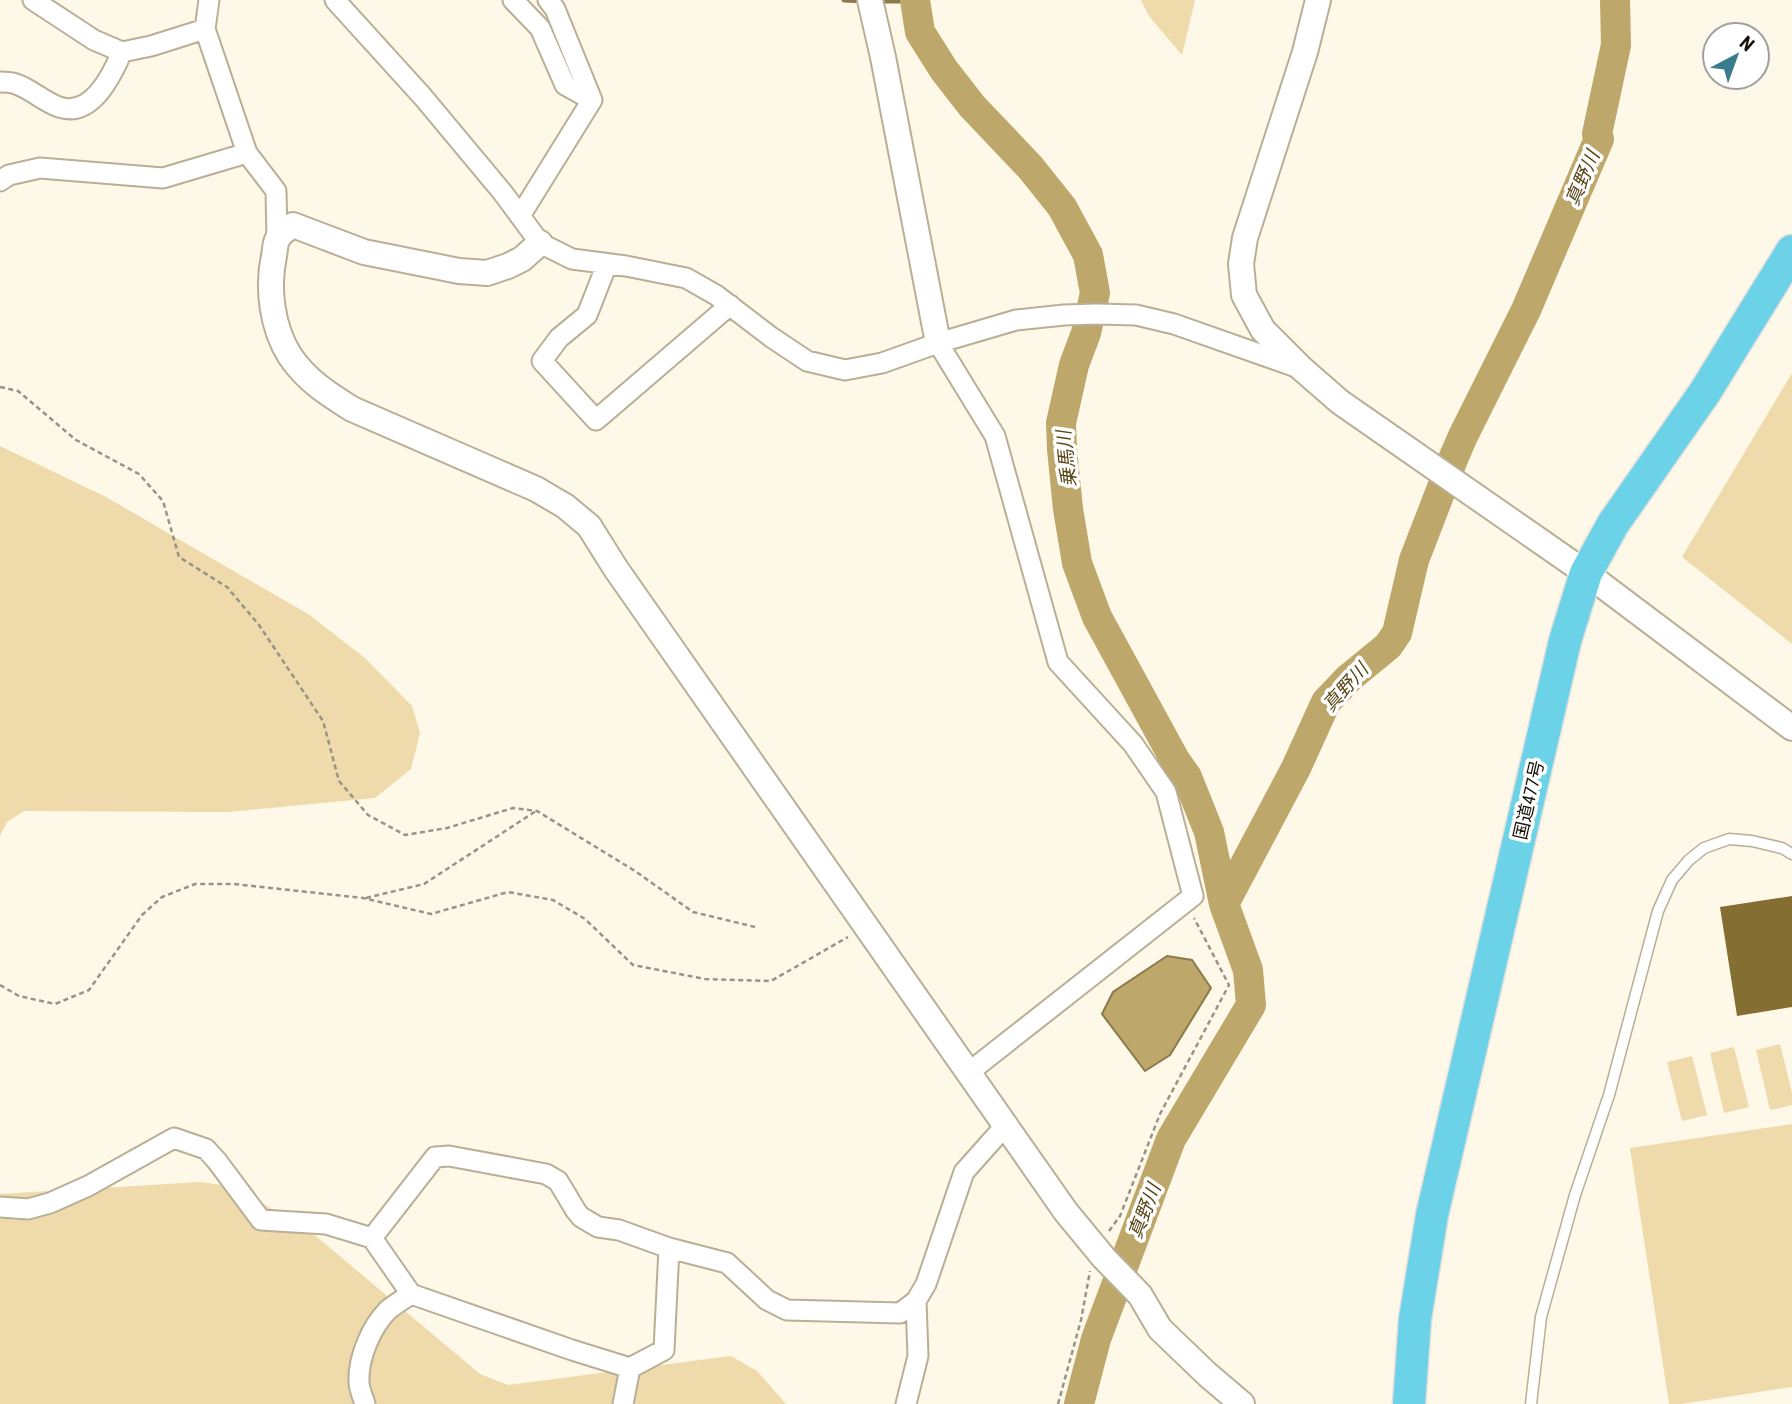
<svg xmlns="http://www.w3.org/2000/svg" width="1792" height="1404" font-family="'Roboto Condensed','Noto Sans JP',sans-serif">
	<rect width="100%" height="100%" fill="#fef8e8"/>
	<!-- green -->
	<path fill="#eedaab" d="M1141 0H1195L1182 55 1149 16Z
		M1792 373V644L1682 557Z
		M0 446 106 497 308 614 365 658 412 706 420 733 411 769 375 798 228 812 24 811 7 822 0 836Z
		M1780 1044 1792 1093V1105L1770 1110 1756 1050Z
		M1734 1047 1749 1107 1724 1113 1710 1053Z
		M1692 1056 1707 1115 1682 1121 1667 1062Z
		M1792 1124V1387L1681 1404H1669L1630 1148Z
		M201 1182 235 1187 311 1232 480 1374 508 1385 731 1356 757 1371 786 1404H0V1194Z"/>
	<!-- water -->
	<path fill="#bea76a" stroke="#8b7a4d" stroke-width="2" d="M1167 956 1192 960 1211 988 1170 1055 1145 1071 1102 1014 1113 992Z"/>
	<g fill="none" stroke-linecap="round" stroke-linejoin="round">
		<!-- stream -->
		<path stroke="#8b7a4d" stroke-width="5" d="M844 0 865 1
			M879 1H915"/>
		<!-- river -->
		<path stroke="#bea76a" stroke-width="30" d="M915 0 920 32 944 70 972 106 1030 167 1062 207 1088 255 1095 293 1086 333 1074 365 1061 423 1062 449 1068 509 1077 563 1097 617 1175 760 1187 777 1209 832 1224 904 1248 970 1251 1005 1171 1139 1096 1339 1079 1404
			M1224 904 1296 768 1326 702 1349 678 1388 646 1397 633 1414 560 1453 459 1463 436 1526 310 1599 139 1597 134 1616 45 1615 0"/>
	</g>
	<!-- building -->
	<path fill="#846e31" d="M1792 896V1007L1737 1016 1720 907Z"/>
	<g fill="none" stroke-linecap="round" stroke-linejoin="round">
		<!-- service casing -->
		<g stroke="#b8af96" stroke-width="13">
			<path id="service" d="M1531 1404 1541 1317 1575 1195 1609 1095 1658 911 1672 880 1689 860 1704 848 1729 839 1752 841 1782 848 1792 854"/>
		</g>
		<!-- minor casing -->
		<g stroke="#b8af96" stroke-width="23">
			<path id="minor" d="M33 0 94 40 122 52
				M209 0 205 29 247 153 276 191 277 239
				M335 0 423 97 503 193 540 243 572 259 626 266 686 278 716 295 771 337 807 361 845 370 882 363 938 343 1016 320 1064 315 1097 314 1136 315 1174 324 1299 368
				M513 0 540 28 565 85 592 100
				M0 82C5 82 11 82 16 84 31 89 44 102 59 107 92 118 112 75 122 52L151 46 205 29
				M0 181 9 175 40 168 163 178 247 153
				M520 216 592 100 555 9 548 0
				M607 264 587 315 559 338 542 361 596 420 730 305
				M938 343 995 436 1058 662 1133 744 1166 792 1193 896 968 1073
				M0 1207 28 1209 50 1203 88 1186 174 1138 206 1149 217 1161 261 1220 326 1224 372 1238 411 1294 572 1350 630 1368 664 1350 669 1248
				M372 1238 435 1157 449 1156 546 1174 558 1181 576 1211 581 1217 598 1227 619 1230 669 1248 727 1263 767 1300 787 1310 900 1313 916 1301 926 1284 964 1172 1005 1126
				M365 1404C363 1397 359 1389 359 1382 358 1358 371 1327 388 1310 395 1304 404 1299 411 1294
				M623 1404 630 1368
				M906 1404 918 1356 916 1301"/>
		</g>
		<!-- tertiary casing -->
		<g stroke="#b8af96" stroke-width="28">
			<path id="tertiary" d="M870 0 883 57 938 343
				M1318 0 1305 52 1245 238 1241 264 1244 295 1263 330 1301 368 1340 402 1586 573 1792 728
				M540 243 522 259 508 266 487 273 459 271 364 252 293 225C287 229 280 233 277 240 275 244 275 251 274 256 267 288 272 328 290 356 306 380 328 394 352 409L536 489 565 506 589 526 616 569 1066 1212 1104 1258 1140 1295 1160 1329 1208 1375 1242 1404"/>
		</g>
		<!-- trunk casing -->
		<g stroke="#dededd" stroke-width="35">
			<path id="trunk" d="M1409 1404 1415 1319 1432 1215 1565 641 1586 573 1613 524 1705 392 1792 251"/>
		</g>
		<!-- path -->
		<path stroke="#989386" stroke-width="2.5" stroke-dasharray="5 3.5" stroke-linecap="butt" d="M0 387 18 391 76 440 139 474 163 501 179 557 227 587 259 625 323 721 339 781 368 815 405 835 447 828 513 808 537 811 635 871 693 912 755 927
			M366 898 424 884 536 811
			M0 985 19 996 55 1004 89 990 142 915 162 897 195 884H234L363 898 431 914 508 892 553 900 585 919 633 965 705 979 771 981 848 937
			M1109 1231 1120 1216 1160 1114 1229 985 1194 918
			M1058 1404 1081 1320 1090 1271"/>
		<!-- service -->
		<use href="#service" stroke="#fff" stroke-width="10"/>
		<!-- minor -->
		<use href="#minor" stroke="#fff" stroke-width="19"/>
		<!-- tertiary -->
		<use href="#tertiary" stroke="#fff" stroke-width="24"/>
		<!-- trunk -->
		<use href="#trunk" stroke="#6bd2e8" stroke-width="32"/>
	</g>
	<g text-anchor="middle" stroke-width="7" stroke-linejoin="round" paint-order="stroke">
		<!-- street labels -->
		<g font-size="18" fill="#151109" stroke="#fff">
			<text transform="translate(1529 800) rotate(-77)" y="6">国道477号</text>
		</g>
		<!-- water labels -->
		<g font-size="19" font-style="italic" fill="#584617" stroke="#fff">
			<text transform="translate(1582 178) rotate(-67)" y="7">真野川</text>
			<text transform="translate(1066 459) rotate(-96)" y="7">乗馬川</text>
			<text transform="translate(1345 687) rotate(-48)" y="7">真野川</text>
			<text transform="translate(1144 1211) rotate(-69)" y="7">真野川</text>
		</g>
	</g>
	<!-- north arrow -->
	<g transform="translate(1736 56) rotate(41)"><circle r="33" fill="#ffffff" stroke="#a1a09d" stroke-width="2"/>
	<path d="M0-5L12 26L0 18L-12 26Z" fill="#397c8c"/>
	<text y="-10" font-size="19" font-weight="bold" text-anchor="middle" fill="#151109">N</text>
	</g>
</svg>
